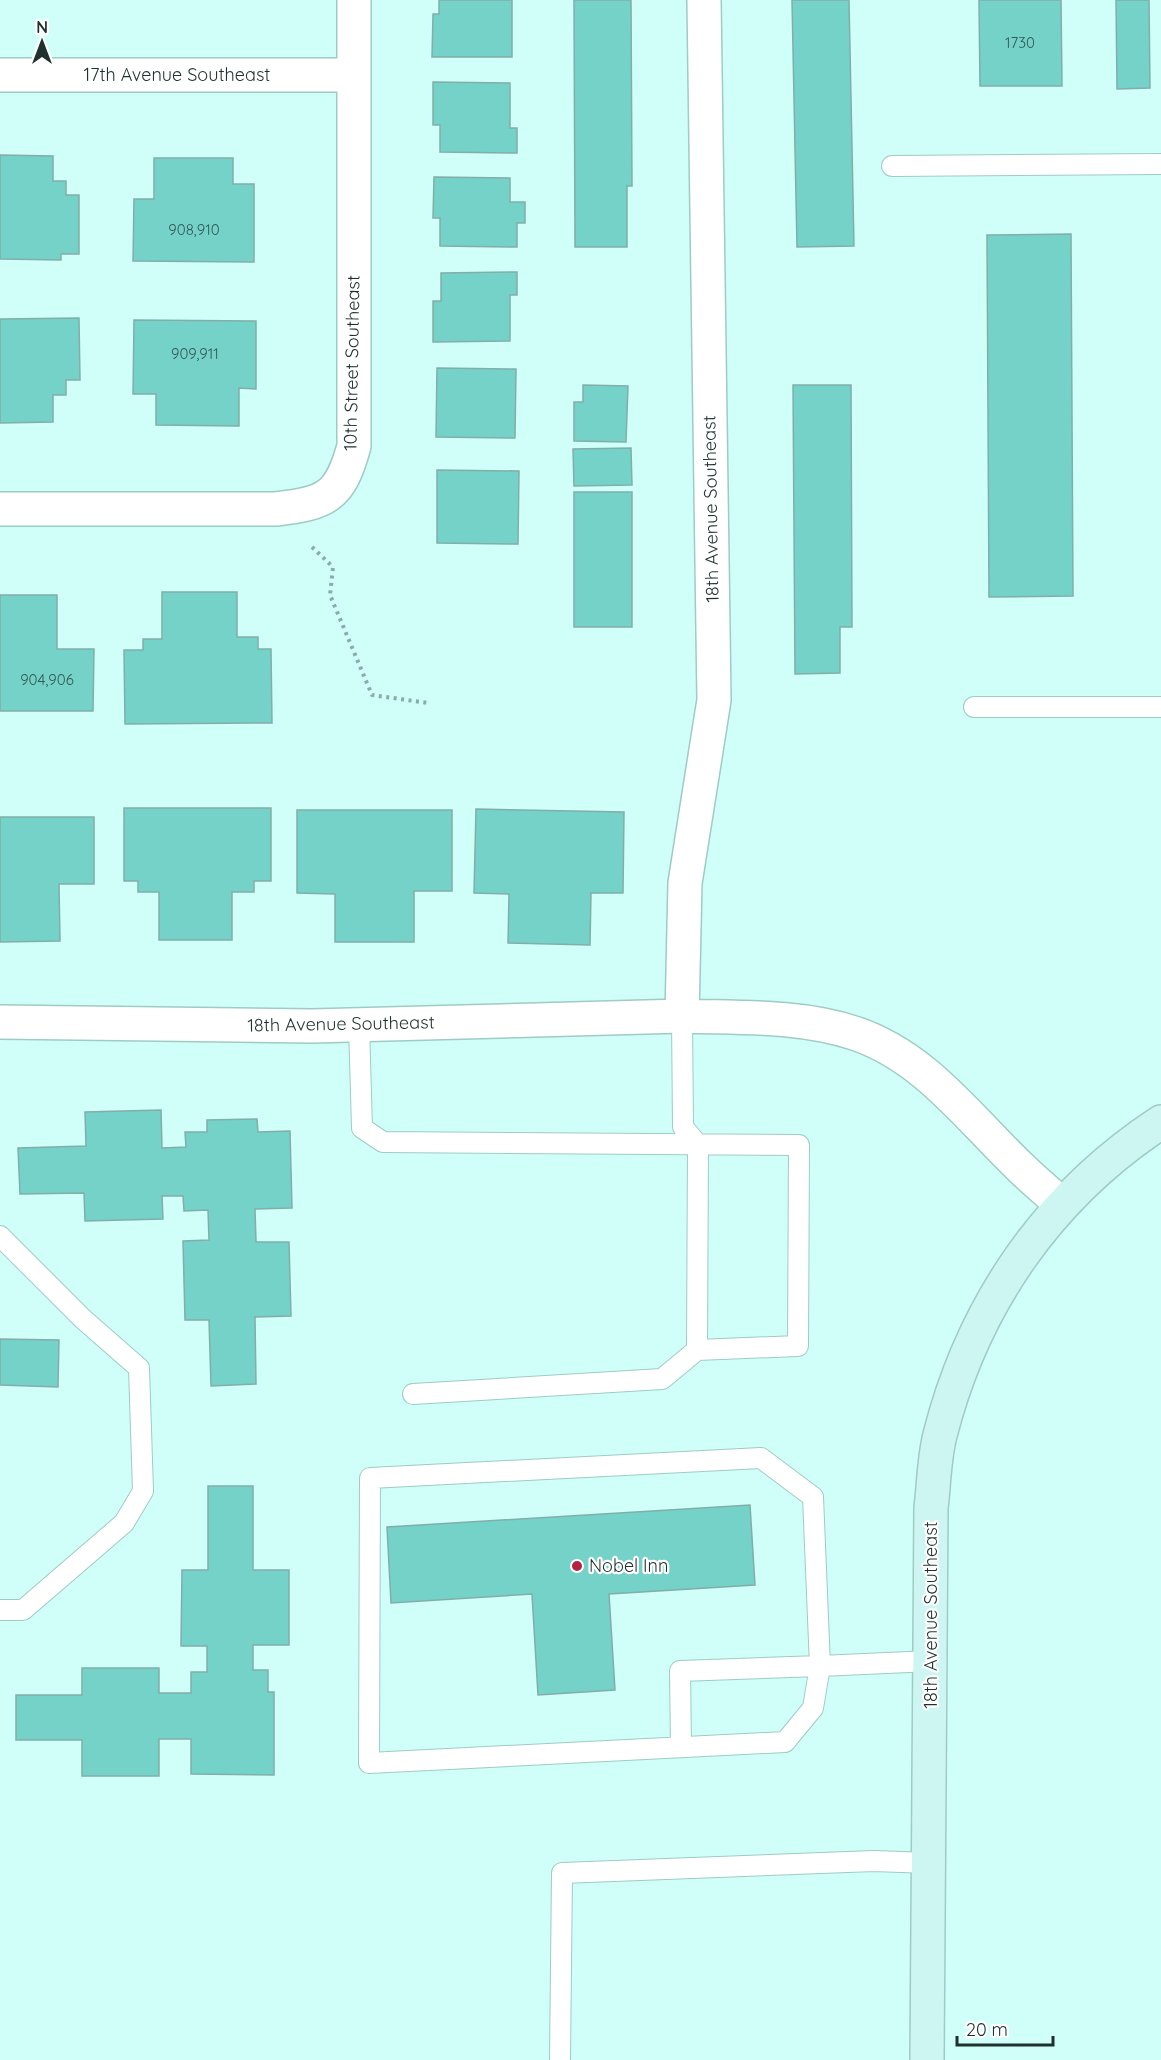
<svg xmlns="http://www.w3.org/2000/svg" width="1161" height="2060" font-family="Quicksand,sans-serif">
	<rect width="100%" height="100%" fill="#d0fef8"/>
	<!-- building -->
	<path fill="#75d2c8" stroke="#82aea8" stroke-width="1.5" d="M439 0H512V57H432L433 14H439Z
		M574 0H631L632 186H627V247H575Z
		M792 0H849L854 246 797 247Z
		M979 0H1061L1062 86H980Z
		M1116 0H1149L1150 88 1117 89Z
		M433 82 510 83V128H517V153L440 152V125H433Z
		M0 155 53 156V181H66V195H79V254H61V260L0 259Z
		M154 158H233V184H254V262L133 261 134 199H154Z
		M434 177 510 178V202H525V223H517V247L440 246V218H433Z
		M1071 234 1073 596 989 597 987 235Z
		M517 272V295H510V341L433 342V301H441V273Z
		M79 318 80 380H66V395H53V422L0 423V319Z
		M134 320 256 321V389L239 388V426L156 425V394H133Z
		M437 368 516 369 515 438 436 437Z
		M583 385 628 386 626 442 574 441V402H583Z
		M793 385H851L852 627H840V673L795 674Z
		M631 448 632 485 574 486 573 449Z
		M437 470 519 471 518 544 437 543Z
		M574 492H632V627H574Z
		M162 592H237V637H258V649H271L272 723 125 724 124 650H143V639H162Z
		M0 595H57V649H94L93 711H0Z
		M124 808H271V881H254V892H232V940H159V892H138V881H124Z
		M476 809 624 812 623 893H591L590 945 508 943 509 894 474 893Z
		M297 810H452V891H414V942H335V894L297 893Z
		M0 817H94V884H59L60 941 0 942Z
		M161 1110 162 1148 186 1147 185 1132H207V1120L257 1119 258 1132 290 1131 292 1208 255 1209 256 1242H289L291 1316 255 1317 256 1384 211 1386 209 1320H185L183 1241 209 1240 208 1210 184 1211 183 1196H162L163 1219 85 1221 84 1193 20 1194 18 1148 86 1146 85 1112Z
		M0 1339 59 1340 58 1387 0 1385Z
		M208 1486H253V1570H289V1645H253V1670H268V1692H274V1775L191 1774V1739H159V1776H82V1740H16V1695H82V1668H159V1693H191V1672H207V1646H181L182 1570H208Z
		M750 1505 755 1585 609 1594 615 1690 538 1695 532 1594 391 1603 387 1527Z"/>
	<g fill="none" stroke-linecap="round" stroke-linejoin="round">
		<!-- lane casing -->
		<g stroke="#9fcbc5" stroke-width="22">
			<path id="lane" d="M892 166 1161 164
				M974 707H1161
				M359 1025 362 1128 383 1142 799 1145 798 1346 697 1350 698 1145 683 1127 682 1016
				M0 1236 83 1319 139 1368 143 1491 124 1523 23 1610H0
				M413 1394 662 1379 697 1350
				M681 1747 680 1671 820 1666 813 1708 785 1742 369 1763 370 1478 761 1458 813 1497 820 1666 931 1661
				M560 2060 562 1873 874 1861 929 1863"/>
		</g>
		<!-- street casing -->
		<g stroke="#9fcbc5" stroke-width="36">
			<path id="street" d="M0 75H354
				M0 509H276C327 503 340 497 354 446V0
				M682 1016C739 1018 799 1015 854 1033 924 1056 967 1116 1018 1165 1032 1179 1048 1192 1062 1205
				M0 1022 312 1026 682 1016 685 883 714 700 704 0"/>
		</g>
		<!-- secondary casing -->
		<g stroke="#9fcbc5" stroke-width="36">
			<path id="secondary" d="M927 2060 931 1508C934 1484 934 1458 940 1435 973 1305 1048 1196 1161 1122"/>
		</g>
		<!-- path -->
		<path stroke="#89aca8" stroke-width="4" stroke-dasharray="3 4.5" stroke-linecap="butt" d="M312 547 333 567 330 595 372 695 428 703"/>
		<!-- lane -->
		<use href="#lane" stroke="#fff" stroke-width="20"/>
		<!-- street -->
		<use href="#street" stroke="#fff" stroke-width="33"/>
		<!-- secondary -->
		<use href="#secondary" stroke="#cdf6f2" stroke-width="33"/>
	</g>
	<!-- markers -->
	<circle fill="#b42243" stroke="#fff" stroke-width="2" cx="577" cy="1566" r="6"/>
	<g text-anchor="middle" stroke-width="4.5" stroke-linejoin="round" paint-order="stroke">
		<!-- number labels -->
		<g font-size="15" fill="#345955">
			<text x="1020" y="48">1730</text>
			<text x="194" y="235">908,910</text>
			<text x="195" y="359">909,911</text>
			<text x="47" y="685">904,906</text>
		</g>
		<!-- street labels -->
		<g font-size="18" fill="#1f312f" stroke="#fff">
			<text x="177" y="81">17th Avenue Southeast</text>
			<text transform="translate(352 363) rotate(-89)" y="6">10th Street Southeast</text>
			<text transform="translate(711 509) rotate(-91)" y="6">18th Avenue Southeast</text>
			<text transform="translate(341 1024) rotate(-1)" y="6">18th Avenue Southeast</text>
			<text transform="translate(931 1615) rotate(-90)" y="6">18th Avenue Southeast</text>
		</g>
		<!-- poi labels -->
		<g font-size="18" fill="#1f312f" stroke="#fff" text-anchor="start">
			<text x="589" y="1572">Nobel Inn</text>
		</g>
	</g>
	<!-- north arrow -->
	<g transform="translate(42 42)" stroke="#ffffff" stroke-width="4.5" paint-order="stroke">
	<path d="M0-4.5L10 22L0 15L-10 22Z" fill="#1f312f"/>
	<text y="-9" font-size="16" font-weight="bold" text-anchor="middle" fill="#1f312f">N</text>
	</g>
	<!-- scale -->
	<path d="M957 2036v9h96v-9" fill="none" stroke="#1f312f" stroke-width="3"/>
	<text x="966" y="2036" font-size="18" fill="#1f312f" stroke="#ffffff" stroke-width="4.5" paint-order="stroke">20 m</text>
</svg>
